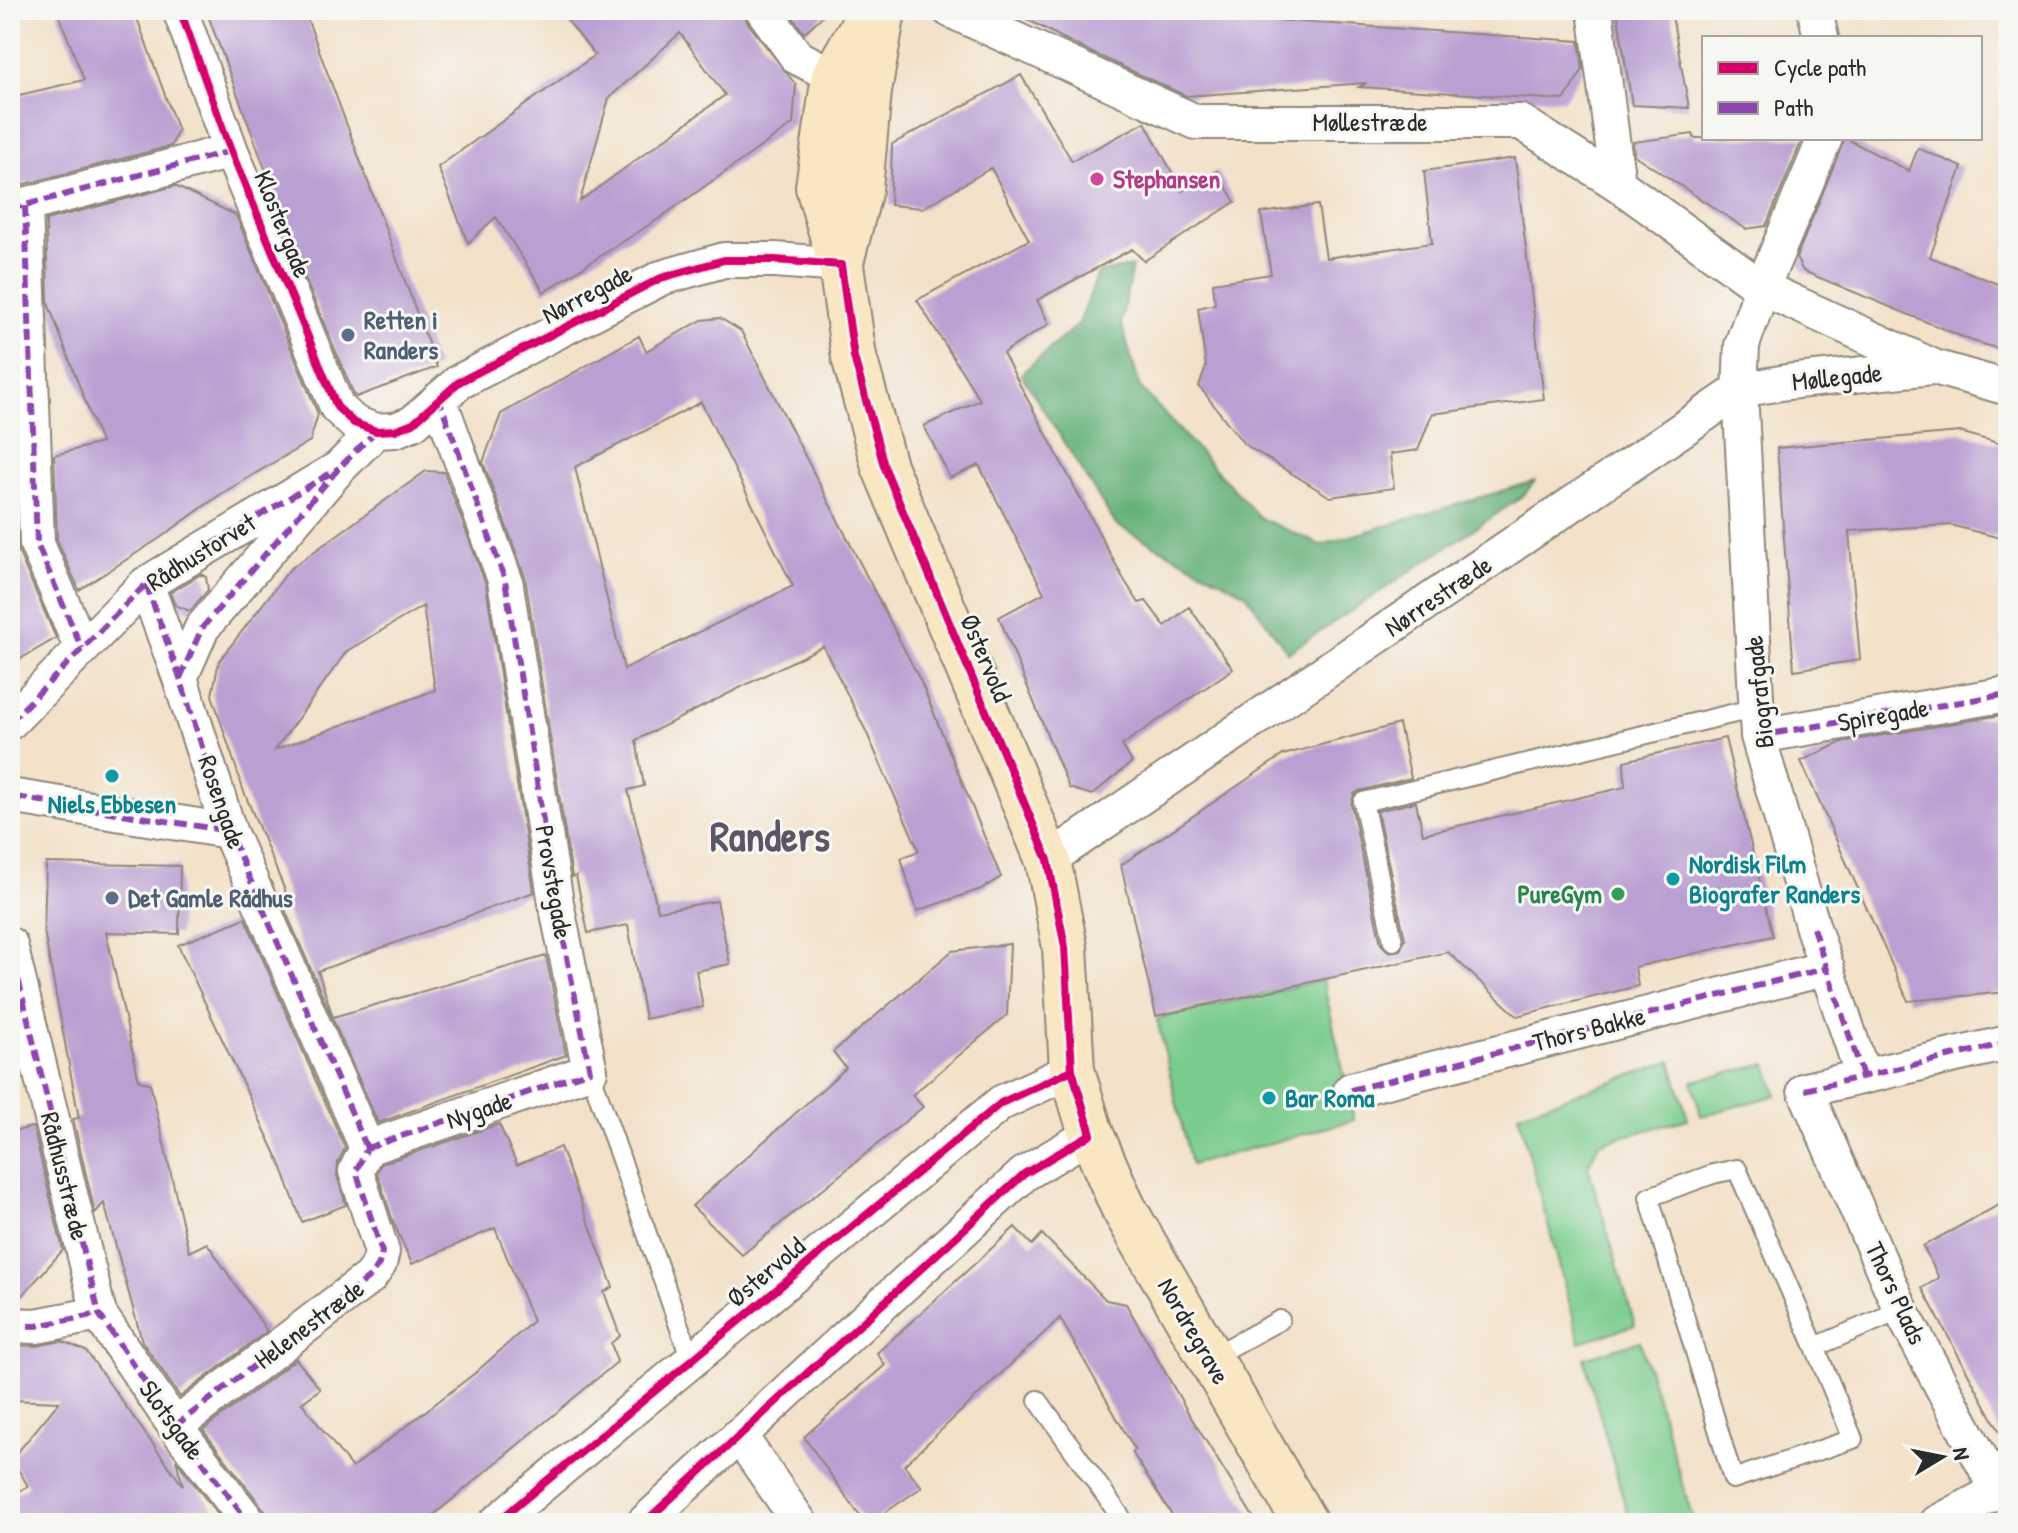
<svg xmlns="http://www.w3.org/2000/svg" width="2018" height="1533" font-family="'Patrick Hand',sans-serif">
	<rect width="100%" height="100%" fill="#f6f6f2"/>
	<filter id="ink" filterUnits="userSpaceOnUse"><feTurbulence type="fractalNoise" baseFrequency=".0125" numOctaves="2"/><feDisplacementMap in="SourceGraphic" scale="16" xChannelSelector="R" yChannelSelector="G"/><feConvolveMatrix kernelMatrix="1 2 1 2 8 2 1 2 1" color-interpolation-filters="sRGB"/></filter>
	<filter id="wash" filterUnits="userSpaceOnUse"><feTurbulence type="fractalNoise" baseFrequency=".006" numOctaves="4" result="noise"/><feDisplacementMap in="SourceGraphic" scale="32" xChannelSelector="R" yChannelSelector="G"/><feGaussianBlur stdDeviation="1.8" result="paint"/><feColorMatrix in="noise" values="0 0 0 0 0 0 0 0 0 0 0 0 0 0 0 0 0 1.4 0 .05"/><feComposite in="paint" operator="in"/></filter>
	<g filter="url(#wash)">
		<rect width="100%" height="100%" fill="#f3e1c9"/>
		<!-- green -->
		<path fill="#7acc8d" stroke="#527c5c" stroke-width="2" d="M1323 980 1354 1120 1191 1165 1157 1019Z
			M1671 1061 1688 1119 1599 1143 1588 1166 1635 1325 1580 1342 1518 1114Z
			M1767 1064 1777 1095 1701 1116 1692 1081Z
			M1640 1341 1694 1523H1630L1584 1358Z"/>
		<!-- forest -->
		<path fill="#63b078" stroke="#476e52" stroke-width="2" d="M1132 267 1121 322 1140 387 1260 518 1321 545 1535 481 1522 497 1288 653 1245 593 1116 525 1021 374 1079 323 1098 273Z"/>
		<g id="blocks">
			<!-- building -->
			<path fill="#ba9fd2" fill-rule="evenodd" d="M57 10H134L178 131 171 146 10 188V97L84 80Z
				M206 10H304L437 367 356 397 354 395 289 240 292 241Z
				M559 10H743L747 22 796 85 793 124 660 218 544 292 496 217 468 243 438 167 595 55ZM680 33 725 95 580 201 609 98Z
				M788 10H829L804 33Z
				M1009 10H1226L1219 16 1579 41 1583 69 1564 100 1359 87 1367 83 1186 96 1080 47Z
				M1617 10H1671L1689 108 1632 105Z
				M1021 75 1072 161 1145 122 1182 191 1217 171 1235 202 1144 261 1132 249 1037 300 1049 324 1003 353 1123 578 1139 603 1146 601 1165 626 1189 607 1233 669 1122 745 1132 762 1092 795 1069 788 999 617 1044 593 979 465 950 478 924 426 980 400 917 300 1029 240 991 168 923 208 890 205 892 144Z
				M1693 134 1694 138H1803L1766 226 1746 229 1634 155 1633 142Z
				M1845 138 1909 171 1918 148 1962 167 1930 257 2008 288V352L1970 340 1803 271 1796 258Z
				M1515 158 1544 399 1432 414 1418 450 1390 454 1394 488 1330 497 1244 444 1199 386 1206 367 1198 308 1215 304 1213 283 1271 274 1261 213 1318 205 1326 258 1432 243 1424 171Z
				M175 186 236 215 318 414 310 441 221 494 160 538 79 590 57 540 54 455 101 443 48 303 46 220Z
				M720 318 741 331 921 682 1001 877 981 889 917 911 901 858 919 851 865 729 823 646 636 740 644 786 628 790 658 911 717 901 730 964 696 971 703 1007 645 1019 628 925 588 933 576 876 572 877 525 577 483 462 501 414 639 336 646 351 702 320ZM701 402 793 586 624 669 575 467Z
				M1960 432 2008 446V540L1950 525 1849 531 1860 660 1794 670 1777 448Z
				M14 465 18 551 56 638 10 665V466Z
				M426 471 444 472 486 585 534 892 318 971 333 1017 546 956 566 1055 378 1123 282 903 289 900 244 792 212 695 219 661 290 569ZM423 606 435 690 275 750 347 651Z
				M201 574 206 577 208 590 190 611 175 605 170 593Z
				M2008 714V992L1908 1001 1801 761 1842 742Z
				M1399 724 1411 778 1359 791 1354 794 1351 804 1381 944 1389 952 1400 950 1405 939 1377 811 1416 802 1423 834 1625 787 1624 761 1725 738 1773 936 1635 967 1638 986 1517 1016 1448 952 1156 1016 1121 865 1283 755Z
				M46 863 180 866 179 934 106 932 139 1081 150 1083 189 1252 207 1243 267 1331 180 1397 142 1341 104 1203 95 1213 73 1119 79 1118 44 931Z
				M245 918 345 1148 338 1162 337 1176 346 1205 302 1222 280 1163 178 945Z
				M1010 944 1007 1015 912 1095 923 1107 742 1255 692 1206 846 1068 833 1052 952 951Z
				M499 1124 517 1165 560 1147 613 1287 604 1292 620 1336 611 1343 617 1362 424 1523H269L265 1511 203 1430 296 1359 320 1389 302 1403 352 1468 475 1373 533 1321 495 1228 412 1264 394 1224 377 1172 381 1164Z
				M33 1127 63 1250 14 1305H10V1132Z
				M2008 1200V1447L1922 1288 1939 1278 1923 1246Z
				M1015 1227 1032 1245 1042 1234 1106 1300 1126 1304 1189 1414 1257 1523H1177L1132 1452 1135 1450 1060 1318 904 1465 922 1487 870 1523H865L804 1437 885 1365 877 1353Z
				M62 1341 86 1351 183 1486 176 1460 224 1523H10V1497L28 1486 12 1459 59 1402 10 1400V1345L36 1346Z"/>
		</g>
	</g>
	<g filter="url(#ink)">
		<use href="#blocks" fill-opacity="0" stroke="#8f867a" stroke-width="2"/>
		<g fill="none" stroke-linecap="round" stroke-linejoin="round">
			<!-- lane casing -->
			<g stroke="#8f867a" stroke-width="22">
				<path id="lane" d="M1393 941 1363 802 1756 708
					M590 1071 691 1360
					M1815 1347 1737 1169 1713 1174 1649 1197 1733 1479 1853 1439 1815 1347 1901 1310
					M1210 1358 1280 1320
					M1038 1400 1125 1523"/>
			</g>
			<!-- street casing -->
			<g stroke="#8f867a" stroke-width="38">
				<path id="street" d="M180 10 231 151 337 407 354 423 376 431 395 430 413 423 459 382 661 278 724 260H775L841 265
					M763 10 797 57 834 76
					M950 10 1196 122H1521L1618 184 1762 288 1934 367 2008 388
					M1595 10 1618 184
					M1815 10 1821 38
					M25 206 37 544 82 649
					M10 209 231 151
					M146 584 180 678 229 831 367 1148
					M180 678 202 628 339 468 376 431
					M10 722 146 584 339 468
					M1758 736 2008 694
					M16 797 229 831
					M1048 860 1740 390 1742 345 1762 288 1825 138
					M10 945 99 1314 175 1426 249 1523
					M1863 1076 1813 928 1758 736 1740 390 1787 382 1932 367
					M1351 1090 1827 968
					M367 1148 590 1071 556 903 505 580 439 399
					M10 1325 36 1326 99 1314
					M175 1426 370 1277 379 1264 382 1252 356 1171 367 1148
					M739 1435 800 1523
					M1998 1491 1901 1310 1805 1090 2008 1043
					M496 1523 1001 1103 1072 1070
					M644 1523 1024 1174 1091 1134
					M1937 1523 2008 1485"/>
			</g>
			<!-- secondary casing -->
			<g stroke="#8f867a" stroke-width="48">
				<path id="secondary" d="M872 10 834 76 818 187 841 265 854 357 884 466 1048 860 1065 947 1072 1070 1091 1134 1123 1207 1305 1523
					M841 262 860 189 869 91 883 11"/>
			</g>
			<!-- lane -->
			<use href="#lane" stroke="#fff" stroke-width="18"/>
			<!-- street -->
			<use href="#street" stroke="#fff" stroke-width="34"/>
			<!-- secondary -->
			<use href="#secondary" stroke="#f9e7c3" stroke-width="44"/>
			<!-- quiet -->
			<path stroke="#8e44ad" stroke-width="6" stroke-dasharray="12 6" stroke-linecap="butt" d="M25 206 37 544 82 649
				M10 209 231 151
				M146 584 180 678 229 831 367 1148
				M180 678 202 628 339 468 376 431
				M10 722 146 584 339 468
				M1758 736 2008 694
				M10 769 16 797 10 801
				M16 797 229 831
				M1813 928 1863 1076
				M10 945 99 1314 175 1426 249 1523
				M1351 1090 1827 968
				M1805 1090 2008 1043
				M367 1148 590 1071 556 903 505 580 439 399
				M10 1325 36 1326 99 1314
				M175 1426 370 1277 379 1264 382 1252 356 1171 367 1148"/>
			<!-- cycleway casing -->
			<g stroke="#f6f6f2" stroke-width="13">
				<path id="cycleway" d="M180 10 231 151 337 407 354 423 376 431 395 430 413 423 459 382 661 278 724 260H775L841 265 854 357 884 466 1048 860 1065 947 1072 1070 1091 1134 1024 1174 644 1523
					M496 1523 1001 1103 1072 1070"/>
			</g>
			<!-- cycleway -->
			<use href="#cycleway" stroke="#d6006c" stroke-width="8"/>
		</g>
	</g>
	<!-- markers -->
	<circle fill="#d1479c" stroke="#f6f6f2" stroke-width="3" cx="1097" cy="179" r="8"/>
	<g fill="#5c6f8a" stroke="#f6f6f2" stroke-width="3">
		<circle cx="348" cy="335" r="8"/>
		<circle cx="112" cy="898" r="8"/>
	</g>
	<g fill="#0f9aa8" stroke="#f6f6f2" stroke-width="3">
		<circle cx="112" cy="776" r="8"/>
		<circle cx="1673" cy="879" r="8"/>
		<circle cx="1269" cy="1098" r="8"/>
	</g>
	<circle fill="#2e9e5b" stroke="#f6f6f2" stroke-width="3" cx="1618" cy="894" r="8"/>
	<g text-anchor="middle" stroke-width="6" stroke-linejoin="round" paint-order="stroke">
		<!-- street labels -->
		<g font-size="26" fill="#2b2b2b" stroke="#f6f6f2">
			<text x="1370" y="131">Møllestræde</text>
			<text transform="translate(283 224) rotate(68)" y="9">Klostergade</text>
			<text transform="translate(587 294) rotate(-28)" y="9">Nørregade</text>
			<text transform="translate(1837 377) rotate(-6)" y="9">Møllegade</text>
			<text transform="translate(201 552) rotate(-32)" y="9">Rådhustorvet</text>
			<text transform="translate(1438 596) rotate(-34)" y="9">Nørrestræde</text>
			<text transform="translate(986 658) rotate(67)" y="9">Østervold</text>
			<text transform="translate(1759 692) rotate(-96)" y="9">Biografgade</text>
			<text transform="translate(1883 715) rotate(-10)" y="9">Spiregade</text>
			<text transform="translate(222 802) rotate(71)" y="9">Rosengade</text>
			<text transform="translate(554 882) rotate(80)" y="9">Provstegade</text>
			<text transform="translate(1589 1029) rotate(-14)" y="9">Thors Bakke</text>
			<text transform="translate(479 1110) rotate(-19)" y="9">Nygade</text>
			<text transform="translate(65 1176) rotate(76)" y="9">Rådhusstræde</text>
			<text transform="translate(766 1272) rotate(-40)" y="9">Østervold</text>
			<text transform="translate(1896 1293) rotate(65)" y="9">Thors Plads</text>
			<text transform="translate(309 1324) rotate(-37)" y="9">Helenestræde</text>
			<text transform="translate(1194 1331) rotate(60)" y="9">Nordregrave</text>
			<text transform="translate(172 1420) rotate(54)" y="9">Slotsgade</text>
		</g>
		<!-- hotel labels -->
		<g font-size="26" font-weight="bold" fill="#b23c85" stroke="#f6f6f2" text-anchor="start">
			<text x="1113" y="188">Stephansen</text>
		</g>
		<!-- service labels -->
		<g font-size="26" font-weight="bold" fill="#4e5e75" stroke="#f6f6f2" text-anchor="start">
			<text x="364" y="329">Retten i<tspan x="364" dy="30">Randers</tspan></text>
			<text x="128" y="907">Det Gamle Rådhus</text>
		</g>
		<!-- culture labels -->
		<g font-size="26" font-weight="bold" fill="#0d838f" stroke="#f6f6f2" text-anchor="start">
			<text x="112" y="813" text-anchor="middle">Niels Ebbesen</text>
			<text x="1689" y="873">Nordisk Film<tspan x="1689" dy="30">Biografer Randers</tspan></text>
			<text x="1285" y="1107">Bar Roma</text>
		</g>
		<!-- leisure labels -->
		<g font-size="26" font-weight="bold" fill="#27864d" stroke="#f6f6f2" text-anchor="end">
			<text x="1602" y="903">PureGym</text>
		</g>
		<!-- town labels -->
		<g font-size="42" font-weight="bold" fill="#5d5465" stroke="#f6f6f2">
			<text x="770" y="851">Randers</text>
		</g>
	</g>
	<!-- margin -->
	<rect width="2018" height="1533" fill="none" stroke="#f6f6f2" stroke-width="40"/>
	<!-- legend -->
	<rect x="1702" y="36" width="280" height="104" fill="#f6f6f2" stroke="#a5a5a2" stroke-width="2"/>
	<rect x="1718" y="62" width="40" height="12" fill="#d6006c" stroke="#a5a5a2" stroke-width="2"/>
	<text x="1774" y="76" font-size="24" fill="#2b2b2b">Cycle path</text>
	<rect x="1718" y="102" width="40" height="12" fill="#8e44ad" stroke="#a5a5a2" stroke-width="2"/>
	<text x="1774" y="116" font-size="24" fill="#2b2b2b">Path</text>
	<!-- north arrow -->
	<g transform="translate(1942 1457) rotate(80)" stroke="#f6f6f2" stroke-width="6" paint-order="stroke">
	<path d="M0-6L14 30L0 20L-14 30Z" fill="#2b2b2b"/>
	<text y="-12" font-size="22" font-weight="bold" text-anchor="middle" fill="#2b2b2b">N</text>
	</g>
</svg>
